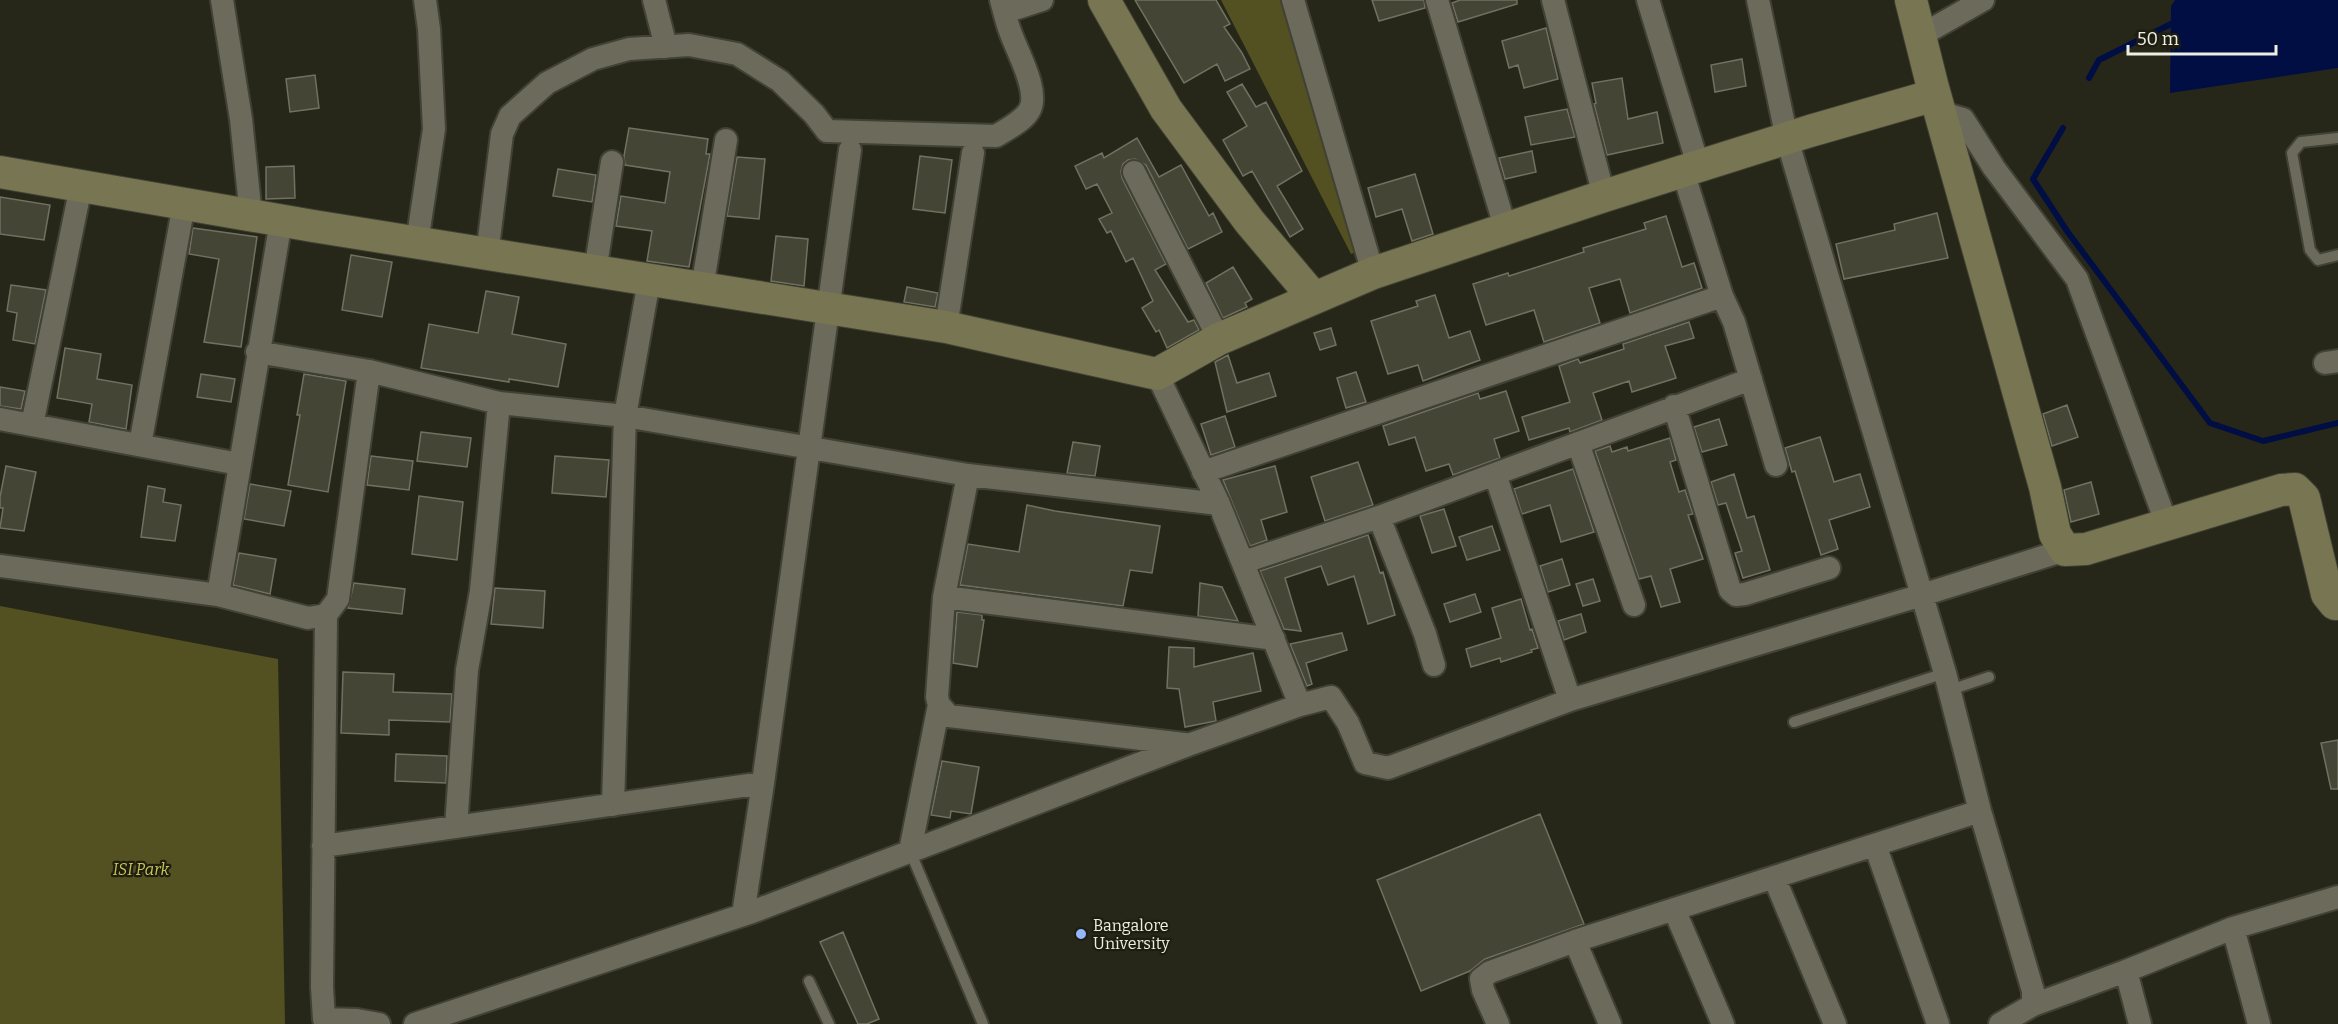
<svg xmlns="http://www.w3.org/2000/svg" width="2338" height="1024" font-family="Bitter,serif">
	<rect width="100%" height="100%" fill="#272719"/>
	<!-- green -->
	<path fill="#535121" d="M1221 0H1299L1362 250 1351 254Z
		M0 606 278 659 285 1024H0Z"/>
	<!-- water -->
	<path fill="#000e44" d="M2175 0H2338V68L2170 93 2171 6Z"/>
	<g fill="none" stroke-linecap="round" stroke-linejoin="round">
		<!-- stream -->
		<path stroke="#000e44" stroke-width="6" d="M2089 78 2099 60 2177 21
			M2063 128 2033 179 2067 231 2210 423 2263 441 2338 423"/>
	</g>
	<!-- building -->
	<path fill="#454536" stroke="#717161" stroke-width="1.5" d="M1135 0H1216L1230 24 1224 27 1242 53 1250 69 1225 81 1217 64 1184 83Z
		M1372 0H1424L1425 8 1379 21Z
		M1460 0H1517V4L1458 22 1452 3Z
		M1546 28 1558 79 1524 88 1518 65 1509 68 1502 41Z
		M1742 59 1746 86 1715 92 1711 65Z
		M315 75 319 108 290 112 286 79Z
		M1622 78 1628 119 1657 112 1663 143 1607 155 1594 104 1596 103 1592 83Z
		M1242 84 1256 107 1266 102 1302 171 1277 186 1303 229 1290 237 1252 171 1243 176 1223 140 1247 126 1227 92Z
		M1567 109 1575 137 1531 145 1525 117Z
		M629 128 708 139 706 154H710L689 267 647 261 652 231 616 226 621 196 665 203 670 172 625 165 624 156Z
		M1137 138 1159 177 1181 165 1209 216 1213 213 1222 232 1188 249 1146 165 1135 159 1128 160 1123 164 1121 171 1122 178 1166 264 1155 270 1188 322 1194 320 1199 330 1167 348 1159 330 1156 332 1142 308 1153 301 1133 258 1126 262 1111 231 1107 233 1099 219 1112 213 1097 184 1086 189 1075 166 1102 153 1104 158Z
		M1532 151 1536 172 1505 179 1499 158Z
		M920 156 952 160 945 213 913 209Z
		M737 157 765 159 759 219 727 216Z
		M294 166 295 198 266 199V167Z
		M558 169 596 175 592 202 553 196Z
		M1415 174 1433 234 1412 241 1402 209 1376 217 1368 188Z
		M0 197 50 205 44 240 0 234Z
		M1937 213 1948 258 1844 279 1836 244 1895 230 1894 224Z
		M1666 216 1682 267 1694 263 1702 288 1630 313 1620 279 1589 288 1600 323 1544 342 1534 310 1486 325 1473 284 1508 273 1509 276 1584 252 1583 248 1646 229 1644 223Z
		M193 228 257 237 241 347 204 342 219 259 189 254Z
		M776 236 808 239 804 286 771 281Z
		M351 255 392 262 382 317 342 310Z
		M1233 267 1252 299 1245 303 1247 307 1223 318 1206 283Z
		M11 285 46 290 35 344 13 340 17 313 7 311Z
		M907 287 938 293 935 307 904 302Z
		M486 291 519 297 512 334 566 344 558 387 509 379V382L421 368 429 324 478 333Z
		M1435 295 1449 338 1470 331 1480 360 1423 381 1418 365 1388 374 1371 321 1418 306 1416 301Z
		M1689 322 1694 338 1665 346 1676 378 1632 392 1629 381 1593 393 1602 420 1570 432 1569 428 1529 440 1522 417 1570 402 1559 366 1578 359 1580 363 1624 349 1623 344Z
		M1331 328 1336 345 1320 350 1314 333Z
		M65 348 101 354 97 379 132 385 126 429 89 422 92 404 57 398Z
		M1228 355 1237 383 1269 373 1276 396 1227 412 1215 362Z
		M1356 372 1366 402 1346 408 1337 378Z
		M201 374 235 379 231 402 197 397Z
		M304 374 346 381 328 492 288 485 300 415H297Z
		M0 387 25 391 21 409 0 406Z
		M1506 391 1519 431 1494 439 1500 458 1453 475 1449 464 1426 471 1415 437 1389 445 1383 426 1478 393 1480 399Z
		M2067 405 2078 437 2052 446 2043 414Z
		M1225 416 1235 447 1211 455 1201 424Z
		M1719 419 1727 445 1702 452 1694 427Z
		M421 432 471 438 467 467 417 461Z
		M1820 437 1834 482 1860 474 1870 507 1829 520 1838 549 1821 555 1795 471 1792 472 1785 448Z
		M1670 438 1676 460 1670 462 1679 492 1685 490 1693 514 1688 515 1703 559 1670 569 1680 602 1661 607 1651 576 1639 579 1595 451 1610 446 1612 452 1627 447 1628 451Z
		M1073 442 1100 446 1095 476 1067 473Z
		M371 456 413 461 409 490 367 485Z
		M555 456 609 460 606 497 552 493Z
		M1358 462 1373 505 1325 521 1311 477Z
		M6 466 36 472 24 531 0 528 3 508H0V497Z
		M1275 466 1287 512 1261 520 1267 540 1250 546 1223 480Z
		M1573 469 1594 532 1561 542 1550 505 1522 514 1514 489Z
		M1734 474 1747 518 1754 516 1770 570 1743 578 1735 553 1742 551 1726 503 1718 505 1711 482Z
		M2091 482 2099 514 2071 522 2064 490Z
		M250 484 291 491 284 526 244 519Z
		M148 486 165 489 163 502 181 505 175 541 141 537Z
		M419 496 463 502 457 560 412 554Z
		M1027 505 1055 511 1160 526 1152 573 1130 570 1123 606 960 585 968 544 1019 552Z
		M1444 509 1456 546 1432 553 1420 516Z
		M1492 526 1500 550 1467 560 1459 537Z
		M1368 535 1380 573 1383 572 1395 615 1368 624 1354 576 1328 585 1321 566 1285 578 1301 631 1284 629 1260 571Z
		M239 553 276 559 270 594 233 585Z
		M1562 559 1570 585 1548 592 1540 566Z
		M1593 579 1600 601 1583 606 1576 584Z
		M354 583 405 589 402 614 348 608Z
		M1200 583 1222 587 1238 621 1198 616Z
		M495 588 545 591 543 628 491 624Z
		M1475 594 1481 612 1450 622 1444 604Z
		M1521 599 1530 630 1532 629 1538 648 1531 650 1532 652 1501 662 1500 658 1471 667 1466 649 1501 638 1492 608Z
		M957 612 982 615V620H984L977 667 953 663Z
		M1581 614 1586 632 1564 640 1558 621Z
		M1342 633 1347 650 1306 663 1312 684 1307 686 1290 644Z
		M1169 647 1194 648V667L1253 653 1261 691 1213 702 1216 721 1185 727 1179 689 1167 688Z
		M343 672 394 674 393 692 452 694 450 722 389 720V735L341 733Z
		M2338 740V789H2331L2321 743Z
		M396 754 447 756 446 783 395 781Z
		M942 761 979 767 971 814 951 811 950 818 931 815Z
		M1540 814 1584 924 1485 959 1470 971 1421 991 1377 880Z
		M843 932 879 1019 867 1024H858L820 942Z"/>
	<g fill="none" stroke-linecap="round" stroke-linejoin="round">
		<!-- lane casing -->
		<g stroke="#414135" stroke-width="14">
			<path id="lane" d="M2338 138 2301 142 2292 153 2310 250 2318 260 2338 255
				M1950 690 1989 677
				M1794 722 1945 673
				M910 851 983 1024
				M809 981 829 1024"/>
		</g>
		<!-- street casing -->
		<g stroke="#414135" stroke-width="26">
			<path id="street" d="M222 0 241 119 251 216
				M654 0 666 47
				M1293 0 1373 273
				M1437 0 1506 230
				M1553 0 1604 196
				M1648 0 1699 168
				M1758 0 1787 139 1945 673 1980 811 2033 991V1005L2000 1024
				M1005 12 1042 0
				M1920 36 1983 0
				M1939 112 1963 119 1994 168 2077 279 2167 525
				M1134 172 1219 339
				M1683 172 1722 296 1734 322 1776 465
				M417 243 434 129 429 29 425 0
				M487 255 502 134 510 116 547 83 593 59 629 49 689 45 737 54 780 81 814 114 827 131 996 136C1007 129 1022 122 1029 111 1041 92 1016 50 1010 31 1006 21 1004 10 1001 0
				M595 272 612 162
				M702 289 726 140
				M946 327 973 153
				M257 352 369 371 499 403 625 416 968 475 1219 504
				M2325 363 2338 361
				M1157 374 1219 504 1300 705
				M1674 406 1730 590 1736 595 1745 594 1829 568
				M0 419 239 464
				M32 425 81 186
				M1578 443 1634 605
				M140 445 184 204
				M1203 472 1722 296
				M1495 474 1570 700
				M968 475 944 597 937 697 939 705 949 716 1184 744
				M1379 517 1425 634 1434 665
				M1244 562 1379 517 1751 379
				M0 566 218 595 308 618 326 615 338 599 369 371
				M218 595 281 221
				M944 597 1274 639
				M326 615 322 987 324 1019 357 1020 379 1024
				M613 805 625 416 649 281
				M456 827 467 670 481 591 499 403
				M1875 845 1938 1024
				M323 846 763 783
				M910 851 939 705
				M1774 877 1835 1024
				M1674 909 1723 1024
				M743 915 763 783 850 150
				M2233 928 2259 1024
				M1575 941 1610 1024
				M2126 971 2140 1024
				M2033 1005 2126 971 2233 928 2338 897
				M415 1024 752 912 1188 745 1300 705 1331 697 1348 723 1365 763 1388 768 1570 700 1922 595 2065 550
				M1498 1024 1483 990 1481 979 1490 972 1575 941 1980 811"/>
		</g>
		<!-- secondary casing -->
		<g stroke="#414135" stroke-width="34">
			<path id="secondary" d="M1104 0 1166 109 1249 221 1314 298
				M1911 0 1932 84 2045 487 2055 534 2065 550 2086 549 2281 490 2295 489 2304 498 2327 594 2335 604 2338 603
				M0 172 313 226 946 327 1157 374 1219 339 1373 273 1604 196 1810 131 1935 95"/>
		</g>
		<!-- lane -->
		<use href="#lane" stroke="#6c6b5b" stroke-width="10"/>
		<!-- street -->
		<use href="#street" stroke="#6c6b5b" stroke-width="22"/>
		<!-- secondary -->
		<use href="#secondary" stroke="#787652" stroke-width="32"/>
	</g>
	<!-- markers -->
	<circle fill="#91b8fd" stroke="#1e1d10" stroke-width="2" cx="1081" cy="934" r="6"/>
	<g text-anchor="middle" stroke-width="4.5" stroke-linejoin="round" paint-order="stroke">
		<!-- park labels -->
		<g font-size="16" font-style="italic" fill="#cac554" stroke="#1e1d10">
			<text x="141" y="875">ISI Park</text>
		</g>
		<!-- poi labels -->
		<g font-size="16" fill="#eeeee4" stroke="#1e1d10" text-anchor="start">
			<text x="1093" y="931">Bangalore<tspan x="1093" dy="18">University</tspan></text>
		</g>
	</g>
	<!-- scale -->
	<path d="M2128 45v9h148v-9" fill="none" stroke="#eeeee4" stroke-width="3"/>
	<text x="2137" y="45" font-size="18" fill="#eeeee4" stroke="#1e1d10" stroke-width="4.5" paint-order="stroke">50 m</text>
</svg>
